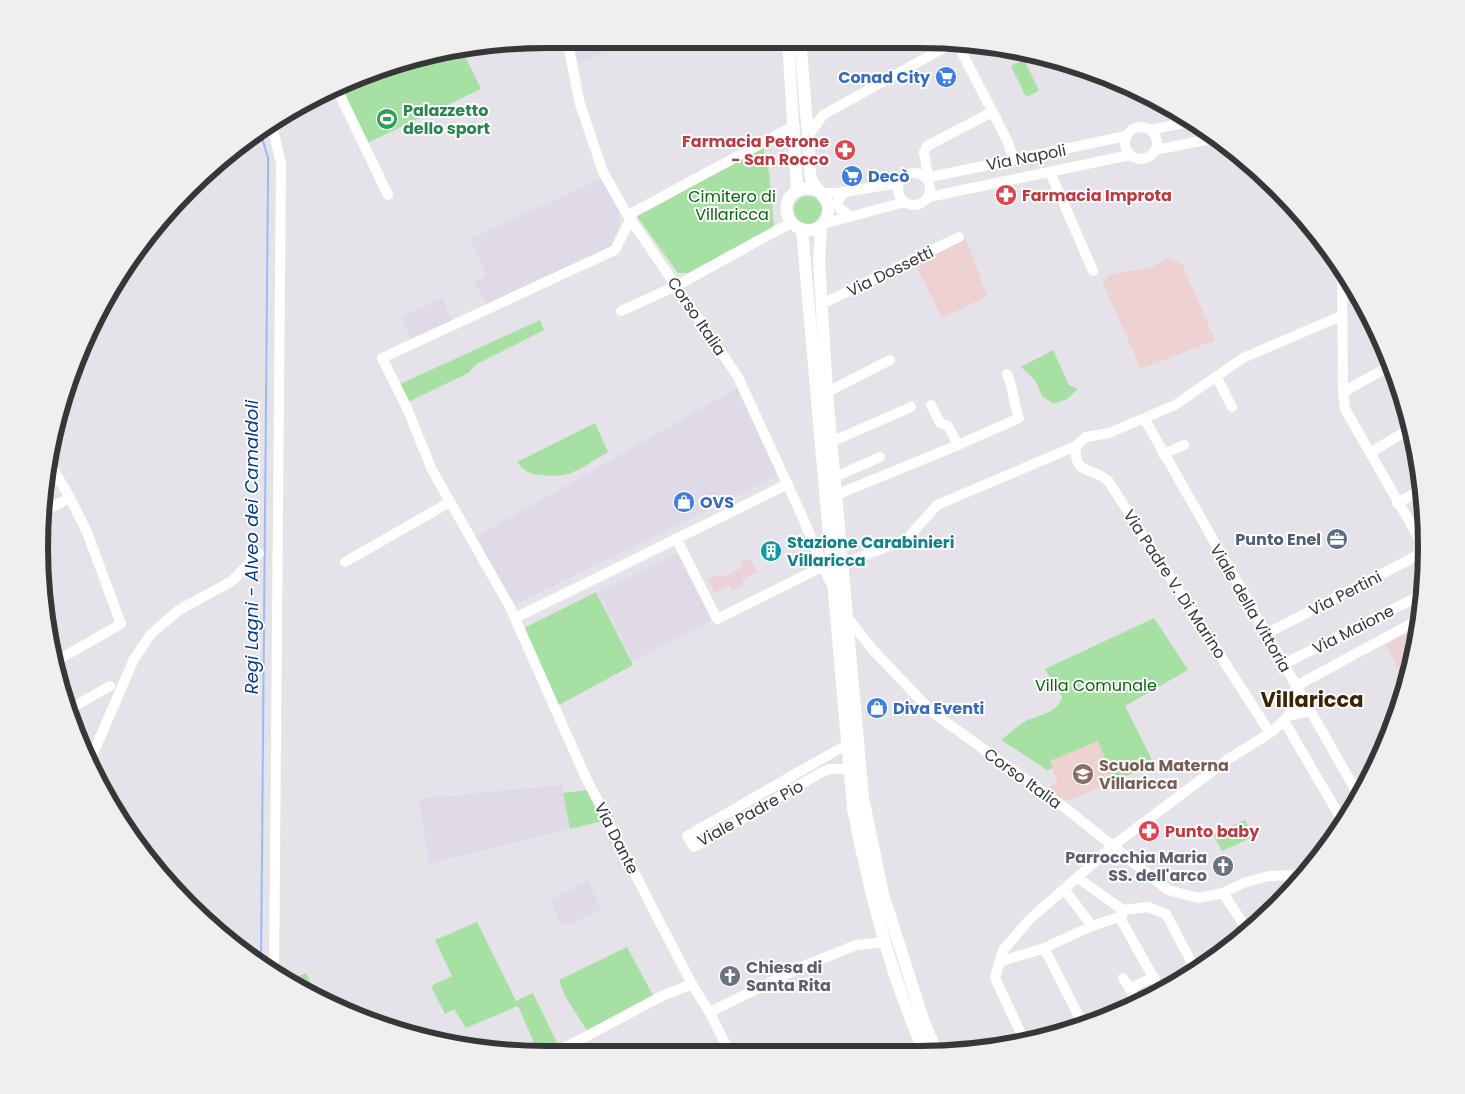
<svg xmlns="http://www.w3.org/2000/svg" width="1465" height="1094" font-family="Poppins,sans-serif">
	<rect width="100%" height="100%" fill="#e5e2e9"/>
	<!-- built -->
	<path fill="#dfd9e8" d="M573 39H634L578 64Z
		M602 178 620 213 618 229 610 249 487 306 474 282 487 276 470 239Z
		M442 298 453 322 412 341 402 317Z
		M737 388 778 475 513 606 476 537Z
		M679 552 713 619 633 661 598 593Z
		M562 785 570 829 429 863 419 799Z
		M588 881 601 909 575 922 562 925 550 900Z"/>
	<!-- education -->
	<path fill="#edd2d1" d="M966 239 987 296 942 318 915 264Z
		M1168 257 1182 264 1215 340 1141 369 1103 283 1107 277 1116 273 1151 268Z
		M1418 628 1405 684 1386 645Z
		M1098 741 1114 781 1067 801 1046 789 1057 782 1050 761Z"/>
	<!-- medical -->
	<path fill="#ebd2da" d="M750 558 757 572 742 580 744 585 732 591 730 586 715 593 708 579 717 574 720 578 742 568 740 563Z"/>
	<!-- green -->
	<path fill="#a6e1a3" d="M462 50 481 89 367 143 340 87 415 56Z
		M1024 59 1039 91 1026 97 1011 66Z
		M764 145V161L769 171 774 226 688 273H678L636 215Z
		M794 210a14 14 0 1 1 28 0a14 14 0 1 1-28 0Z
		M540 320 544 330 477 364 468 373 408 402 400 384Z
		M1053 350 1069 385 1078 389 1067 399 1054 404 1042 396 1035 380 1021 367Z
		M595 423 608 452C582 467 572 479 540 475 529 474 524 471 517 462Z
		M596 592 633 665 559 705 524 628Z
		M1154 618 1188 670 1125 706 1154 764 1114 781 1098 741 1050 761 1053 768 1047 770 1001 740C1009 734 1016 727 1024 722 1036 715 1058 714 1062 697L1045 669Z
		M587 790 603 821 570 829 563 793Z
		M1245 820 1253 837 1222 851 1213 834Z
		M477 922 516 1001 533 993 559 1047 543 1053H534L533 1040 518 1006 466 1028 454 1009 445 1014 431 986 452 976 435 940Z
		M627 947 654 997 588 1032 565 996 559 980Z
		M306 973 317 998 288 984 287 981Z"/>
	<g fill="none" stroke-linecap="round" stroke-linejoin="round">
		<!-- stream -->
		<path stroke="#98bcf7" stroke-width="2" d="M260 131 268 158V175L261 965"/>
		<!-- minor -->
		<path stroke="#fff" stroke-width="10" d="M567 39 580 104 603 172 625 211 738 377 802 516 830 582
			M337 89 388 195
			M271 122 281 163 274 974
			M1125 143a16 16 0 1 1 32 0a16 16 0 1 1-32 0Z
			M1150 130 1194 121
			M808 136 823 115 956 41 1008 142 1013 159
			M1155 150 1216 138
			M1050 172 1093 271
			M898 189a16 16 0 1 1 32 0a16 16 0 1 1-32 0Z
			M928 176 924 152 927 146 992 112
			M926 178 1126 136
			M845 192 837 202 840 209 849 215
			M821 193H837L899 183
			M929 197 1130 155
			M823 224 905 202
			M1342 270 1343 392 1345 409 1424 547
			M822 304 959 237
			M621 311 676 286 791 223
			M1217 378 1232 407
			M827 392 890 360
			M1343 392 1390 366
			M1144 418 1360 798
			M831 442 911 407
			M958 445 1019 418C1013 403 1014 389 1007 374
			M1076 446C1073 477 1094 466 1109 482L1270 733
			M1370 453 1411 428
			M1163 454 1184 445
			M835 477 880 457
			M836 495 958 445 948 426 940 423 931 405
			M1397 503 1421 490
			M44 511 70 498 48 460
			M676 538 717 619 824 566
			M345 562 450 502
			M842 564 907 539 937 505 1076 446 1086 437 1109 433 1175 405 1243 358 1341 316
			M847 617 873 650 932 712 1064 807 1168 890 1198 898 1223 893 1243 883 1269 876 1295 875
			M515 618 788 484
			M1266 634 1424 552
			M56 661 121 624 87 532 70 498
			M1284 664 1423 594
			M66 711 110 686
			M1289 716 1310 711
			M1284 721 1343 822
			M846 745 687 836 694 847 822 772 830 769H848
			M88 765 134 659 151 634 179 610 232 581 259 553
			M1295 875 1315 862
			M1078 878 1123 910 1121 920 1160 989
			M1064 889 1092 926 1122 916
			M1223 893 1248 931
			M1123 910 1148 907 1166 914 1195 969
			M1044 948 1092 926
			M999 962 1044 948 1083 1024
			M1123 978 1138 1002
			M1130 988 1154 977
			M710 1012 799 968 856 945 885 942
			M1024 1040 995 978 1003 950 1030 919 1114 845 1227 760 1270 733 1289 716 1296 686 1420 619
			M479 1047 524 1054
			M730 1053 711 1015 692 984 655 913 586 778 510 607 432 470 407 408 382 358 615 250 634 212 790 128H795
			M553 1054 662 996 692 984"/>
		<!-- major -->
		<path stroke="#fff" stroke-width="12" d="M788 39 797 190
			M800 39C803 71 805 103 808 135 809 149 808 165 811 178 816 192 835 201 826 218 814 244 776 224 789 198 797 188 807 186 819 191
			M821 225 819 261 827 392 863 798 883 894 923 1019 936 1051
			M802 230 853 808C869 891 890 975 924 1051"/>
	</g>
	<!-- icons -->
	<defs>
		<g id="supermarket-disc" transform="scale(1.125)"><circle r="9.5" fill="#3f7fe0" stroke="#fff"/><path d="M-6-5.5h2.5l.6 2H6L4.5 2H-2.5L-4.4-4H-6ZM-1.5 3.2a1.3 1.3 0 1 0 .1 0ZM3 3.2a1.3 1.3 0 1 0 .1 0Z" fill="#fff"/></g>
		<g id="stadium-disc" transform="scale(1.125)"><circle r="9.5" fill="#2e9e5b" stroke="#fff"/><path d="M0-5a6.5 5 0 1 0 0 10a6.5 5 0 1 0 0-10ZM-3.5-1.8h7v3.6h-7Z" fill="#fff"/></g>
		<g id="pharmacy-disc" transform="scale(1.125)"><circle r="9.5" fill="#e0444e" stroke="#fff"/><path d="M-2-6h4v4h4v4h-4v4h-4v-4h-4v-4h4Z" fill="#fff"/></g>
		<g id="shop-disc" transform="scale(1.125)"><circle r="9.5" fill="#3f7fe0" stroke="#fff"/><path d="M-5-2.5h2.3a2.7 3.5 0 0 1 5.4 0H5L5.5 6h-11ZM-1.5-2.5h3a1.5 2.3 0 0 0-3 0Z" fill="#fff"/></g>
		<g id="office-disc" transform="scale(1.125)"><circle r="9.5" fill="#5c6f8a" stroke="#fff"/><path d="M-6-3h4V-5.5h4V-3h4V5H-6ZM-1-4.5V-3h2v-1.5ZM-6 0V1H6V0Z" fill="#fff"/></g>
		<g id="building-disc" transform="scale(1.125)"><circle r="9.5" fill="#0f9aa8" stroke="#fff"/><path d="M-4-6H4V6H1V3H-1V6H-4ZM-2.5-4.3h1.7v1.8h-1.7ZM.8-4.3h1.7v1.8H.8ZM-2.5-1h1.7V.8h-1.7ZM.8-1h1.7V.8H.8Z" fill="#fff"/></g>
		<g id="school-disc" transform="scale(1.125)"><circle r="9.5" fill="#8d6e63" stroke="#fff"/><path d="M0-5L7-2L0 1L-7-2ZM-4 1L0 2.5L4 1V4Q0 6-4 4Z" fill="#fff"/></g>
		<g id="church-disc" transform="scale(1.125)"><circle r="9.5" fill="#6b7280" stroke="#fff"/><path d="M-1.2-6h2.4v3.5h3.3v2.4h-3.3V6h-2.4V-.1h-3.3v-2.4h3.3Z" fill="#fff"/></g>
	</defs>
	<g fill-rule="evenodd">
		<use href="#supermarket-disc" x="946" y="77"/>
		<use href="#stadium-disc" x="387" y="119"/>
		<use href="#pharmacy-disc" x="845" y="150"/>
		<use href="#supermarket-disc" x="852" y="176"/>
		<use href="#pharmacy-disc" x="1006" y="195"/>
		<use href="#shop-disc" x="684" y="502"/>
		<use href="#office-disc" x="1337" y="539"/>
		<use href="#building-disc" x="771" y="551"/>
		<use href="#shop-disc" x="877" y="708"/>
		<use href="#school-disc" x="1083" y="774"/>
		<use href="#pharmacy-disc" x="1149" y="831"/>
		<use href="#church-disc" x="1223" y="866"/>
		<use href="#church-disc" x="730" y="976"/>
	</g>
	<g text-anchor="middle" stroke-width="4" stroke-linejoin="round" paint-order="stroke">
		<!-- shop labels -->
		<g font-size="16" font-weight="bold" fill="#366cbe" stroke="#fff" text-anchor="start">
			<text x="930" y="83" text-anchor="end">Conad City</text>
			<text x="868" y="182">Decò</text>
			<text x="700" y="508">OVS</text>
			<text x="893" y="714">Diva Eventi</text>
		</g>
		<!-- leisure labels -->
		<g font-size="16" font-weight="bold" fill="#27864d" stroke="#fff" text-anchor="start">
			<text x="403" y="116">Palazzetto<tspan x="403" dy="18">dello sport</tspan></text>
		</g>
		<!-- health labels -->
		<g font-size="16" font-weight="bold" fill="#be3a42" stroke="#fff" text-anchor="start">
			<text x="829" y="147" text-anchor="end">Farmacia Petrone<tspan x="829" dy="18">- San Rocco</tspan></text>
			<text x="1022" y="201">Farmacia Improta</text>
			<text x="1165" y="837">Punto baby</text>
		</g>
		<!-- street labels -->
		<g font-size="16" fill="#373639" stroke="#fff">
			<text transform="translate(1026 157) rotate(-11)" y="6">Via Napoli</text>
			<text transform="translate(890 271) rotate(-26)" y="6">Via Dossetti</text>
			<text transform="translate(697 316) rotate(56)" y="6">Corso Italia</text>
			<text transform="translate(1175 584) rotate(57)" y="6">Via Padre V. Di Marino</text>
			<text transform="translate(1345 593) rotate(-27)" y="6">Via Pertini</text>
			<text transform="translate(1251 608) rotate(60)" y="6">Viale della Vittoria</text>
			<text transform="translate(1353 629) rotate(-27)" y="6">Via Maione</text>
			<text transform="translate(1023 778) rotate(36)" y="6">Corso Italia</text>
			<text transform="translate(750 813) rotate(-29)" y="6">Viale Padre Pio</text>
			<text transform="translate(617 838) rotate(63)" y="6">Via Dante</text>
		</g>
		<!-- park labels -->
		<g font-size="16" fill="#06680d" stroke="#fff">
			<text x="732" y="202">Cimitero di<tspan x="732" dy="18">Villaricca</tspan></text>
			<text x="1096" y="691">Villa Comunale</text>
		</g>
		<!-- service labels -->
		<g font-size="16" font-weight="bold" fill="#4e5e75" stroke="#fff" text-anchor="end">
			<text x="1321" y="545">Punto Enel</text>
		</g>
		<!-- culture labels -->
		<g font-size="16" font-weight="bold" fill="#0d838f" stroke="#fff" text-anchor="start">
			<text x="787" y="548">Stazione Carabinieri<tspan x="787" dy="18">Villaricca</tspan></text>
		</g>
		<!-- education labels -->
		<g font-size="16" font-weight="bold" fill="#785e54" stroke="#fff" text-anchor="start">
			<text x="1099" y="771">Scuola Materna<tspan x="1099" dy="18">Villaricca</tspan></text>
		</g>
		<!-- worship labels -->
		<g font-size="16" font-weight="bold" fill="#5b616d" stroke="#fff" text-anchor="end">
			<text x="1207" y="863">Parrocchia Maria<tspan x="1207" dy="18">SS. dell'arco</tspan></text>
			<text x="746" y="973" text-anchor="start">Chiesa di<tspan x="746" dy="18">Santa Rita</tspan></text>
		</g>
		<!-- water labels -->
		<g font-size="18" font-style="italic" fill="#033a8b" stroke="#fff">
			<text transform="translate(252 547) rotate(-90)" y="6">Regi Lagni - Alveo dei Camaldoli</text>
		</g>
		<!-- district labels -->
		<g font-size="21" font-weight="bold" fill="#3d2302" stroke="#fff">
			<text x="1312" y="707">Villaricca</text>
		</g>
	</g>
	<!-- crop -->
	<path d="M0 0H1465V1094H0ZM547 48H919A499 499 0 0 1 1418 547V547A499 499 0 0 1 919 1046H547A499 499 0 0 1 48 547V547A499 499 0 0 1 547 48Z" fill="#efefef" fill-rule="evenodd"/>
	<path fill="none" stroke="#373639" stroke-width="6" d="M547 48H919A499 499 0 0 1 1418 547V547A499 499 0 0 1 919 1046H547A499 499 0 0 1 48 547V547A499 499 0 0 1 547 48Z"/>
</svg>
